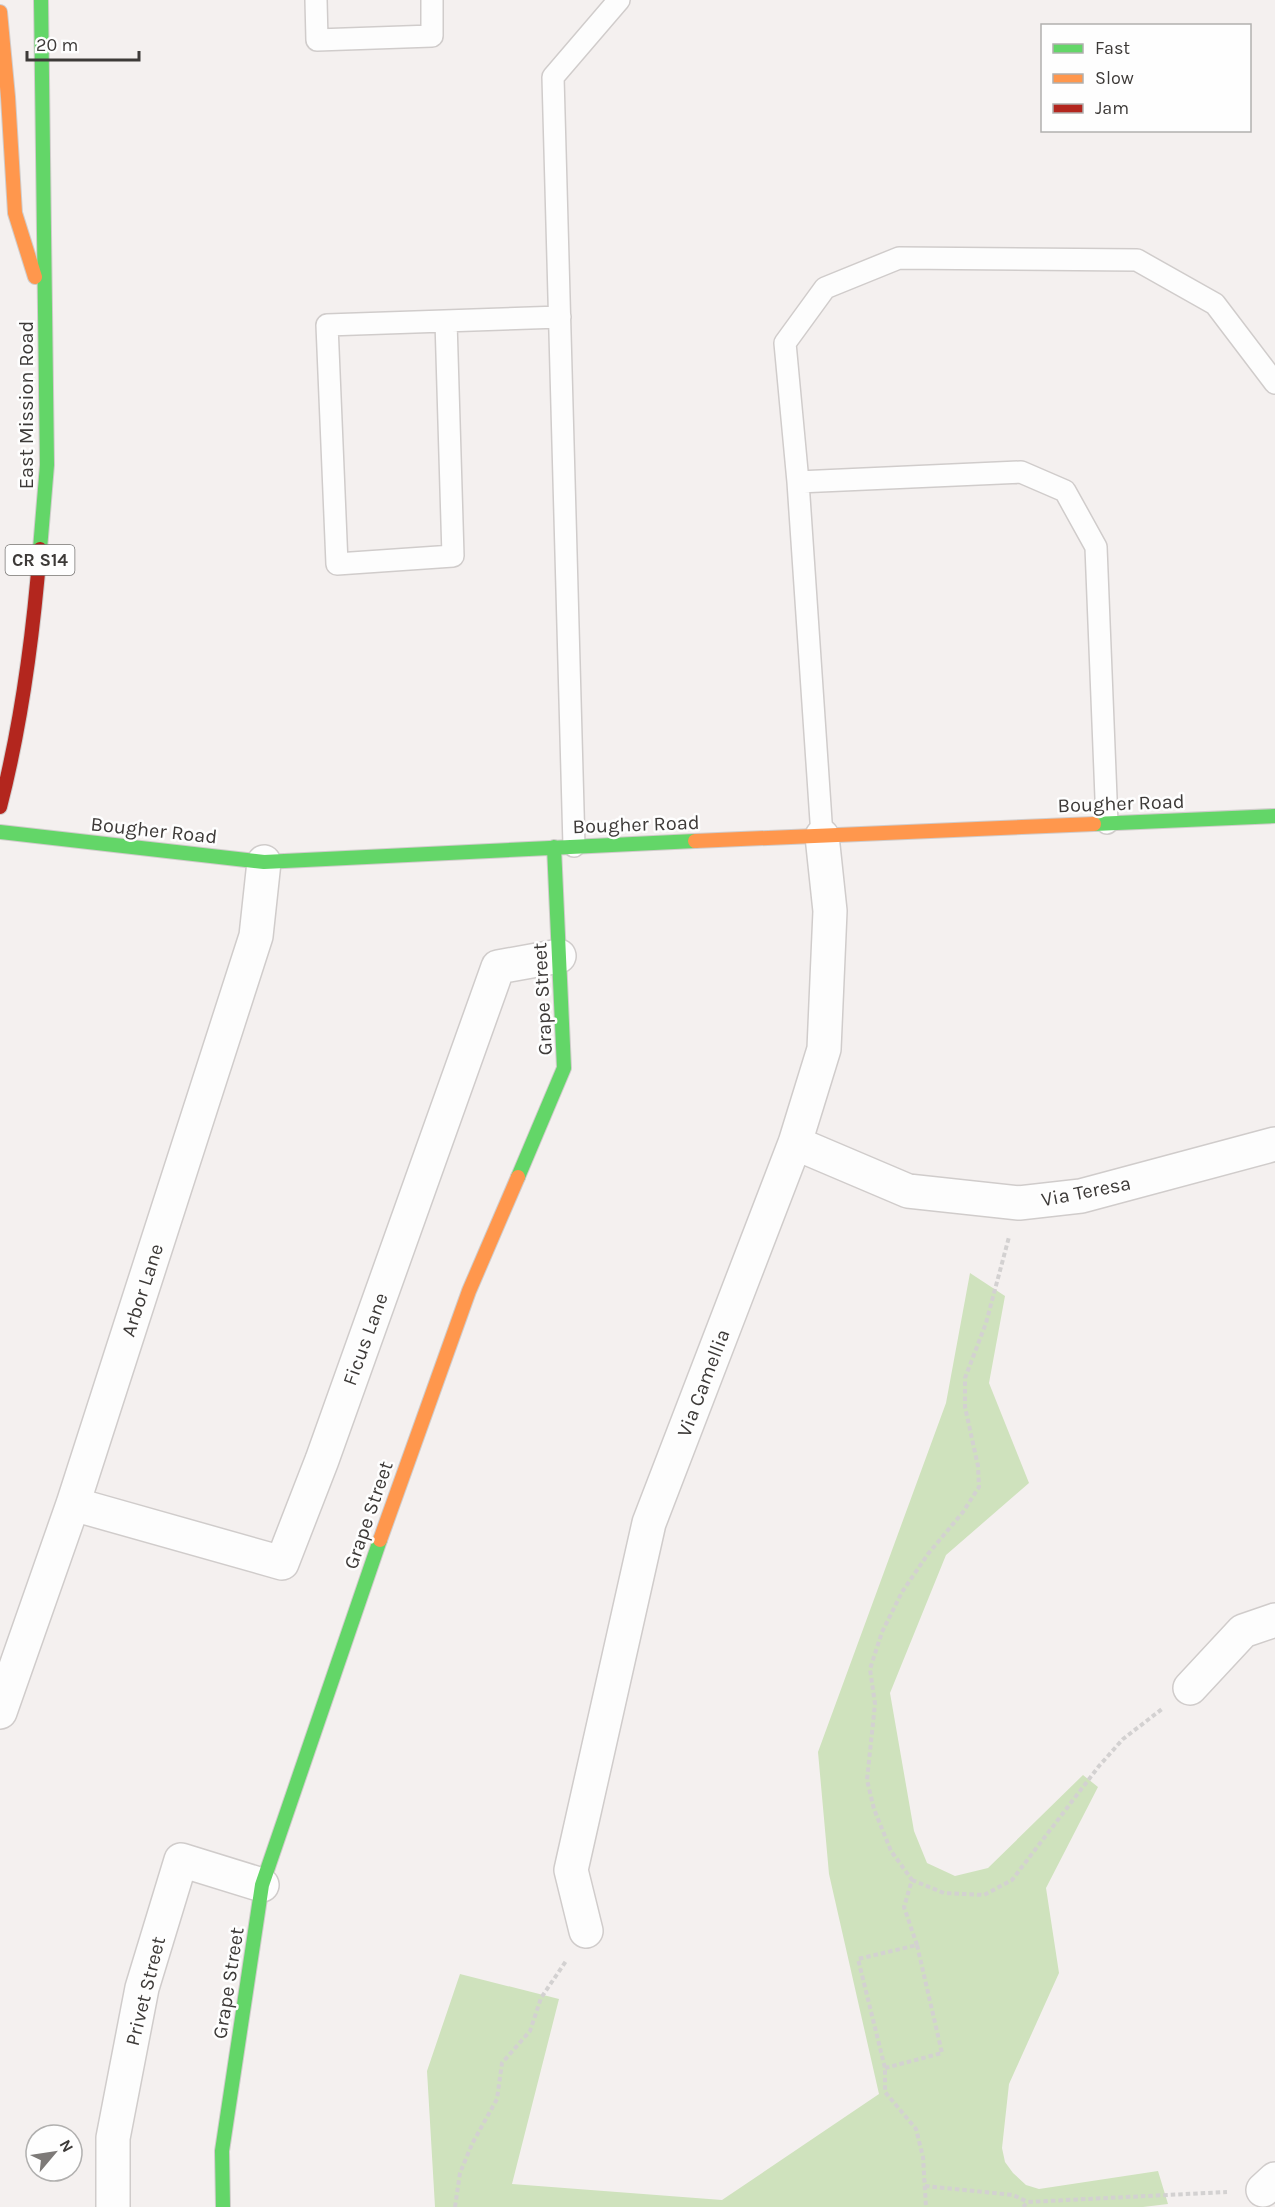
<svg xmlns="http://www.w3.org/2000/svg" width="1275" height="2207" font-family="Karla,sans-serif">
	<rect width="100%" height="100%" fill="#f4f0ef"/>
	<!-- park -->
	<path fill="#cfe2bd" d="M970 1273 1005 1296 989 1383 1029 1483 946 1555 890 1693 914 1831 927 1863 955 1876 988 1868 1083 1775 1098 1787 1046 1888 1059 1973 1009 2084 1002 2148 1005 2162 1013 2173 1026 2185 1039 2189 1158 2171 1168 2204 1143 2207H435L427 2071 460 1974 559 1999 512 2184 722 2200 879 2094 829 1874 818 1752 946 1403Z"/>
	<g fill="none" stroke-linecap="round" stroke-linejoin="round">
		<!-- lane casing -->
		<g stroke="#d0cccb" stroke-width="24">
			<path id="lane" d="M316 0 317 40 432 36V0
				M446 321 453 556 337 564 327 325 560 317
				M798 482 1021 472 1065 491 1096 547 1107 823
				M822 836 798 482 785 343 825 288 899 258 1137 260 1215 304 1275 383
				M574 846 553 77 619 0"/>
		</g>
		<!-- street casing -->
		<g stroke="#d0cccb" stroke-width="36">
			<path id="street" d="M795 1143 908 1191 1019 1203 1081 1196 1275 1144
				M73 1504 282 1563 322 1460 498 967 559 956
				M1190 1688 1243 1631 1275 1620
				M0 1712 73 1504 256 936 264 862
				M586 1931 571 1870 649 1523 795 1143 824 1049 830 911 822 836
				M1263 2190 1275 2179
				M113 2207V2138L142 1988 181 1860 262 1885"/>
		</g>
		<!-- fast casing -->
		<g stroke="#d0cccb" stroke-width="16">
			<path id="fast" d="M40 549 47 465 41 0
				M1094 824 1275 816
				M0 832 264 862 695 841
				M518 1177 564 1068 554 847
				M223 2207 222 2151 262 1885 380 1540"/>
		</g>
		<!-- slow casing -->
		<g stroke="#d0cccb" stroke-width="16">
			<path id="slow" d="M0 12 8 97 15 213 35 277
				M695 841 1094 824
				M380 1540 469 1291 518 1177"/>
		</g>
		<!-- jam casing -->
		<g stroke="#d0cccb" stroke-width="16">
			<path id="jam" d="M0 807C22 722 33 637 40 549"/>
		</g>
		<!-- path -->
		<path stroke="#d3d1d1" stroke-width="4" stroke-dasharray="4.5 3" stroke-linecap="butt" d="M912 1880 944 1893 984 1895 1012 1880 1099 1766 1123 1739 1162 1709
			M917 1945 904 1907 912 1880 891 1851 874 1809 867 1780 875 1704 870 1669 882 1632 902 1592 928 1554 963 1512 979 1487 978 1466 965 1407V1378L986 1323 1009 1237
			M885 2068 942 2053 917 1945 858 1959 885 2068V2092L916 2129 923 2157 926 2207
			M925 2186 1013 2195 1028 2202
			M455 2207 460 2173 472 2144 497 2099 502 2063 530 2031 541 1998 566 1961
			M1023 2207 1028 2202 1227 2192"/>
		<!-- lane -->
		<use href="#lane" stroke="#fdfdfd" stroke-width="21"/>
		<!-- street -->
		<use href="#street" stroke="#fdfdfd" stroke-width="33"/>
		<!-- fast -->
		<use href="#fast" stroke="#63d668" stroke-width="14"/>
		<!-- slow -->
		<use href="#slow" stroke="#ff974d" stroke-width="14"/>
		<!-- jam -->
		<use href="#jam" stroke="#b3261e" stroke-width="14"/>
	</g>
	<g text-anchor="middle" stroke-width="5" stroke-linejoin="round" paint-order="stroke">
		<!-- shield labels -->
		<rect fill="#fefefe" stroke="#777573" stroke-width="1.5" x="5.5" y="545" width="69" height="30" rx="4.5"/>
		<g font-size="18" font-weight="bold" fill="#3d3a38">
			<text x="40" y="566">CR S14</text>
		</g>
		<!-- street labels -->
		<g font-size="20" fill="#3d3a38" stroke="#fefefe">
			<text transform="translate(26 405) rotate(-90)" y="7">East Mission Road</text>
			<text transform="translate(1121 803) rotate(-2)" y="7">Bougher Road</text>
			<text transform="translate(636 824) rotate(-2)" y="7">Bougher Road</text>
			<text transform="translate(154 830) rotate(6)" y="7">Bougher Road</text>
			<text transform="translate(542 999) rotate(-93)" y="7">Grape Street</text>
			<text transform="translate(1086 1191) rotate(-11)" y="7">Via Teresa</text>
			<text transform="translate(142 1290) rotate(-72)" y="7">Arbor Lane</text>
			<text transform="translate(365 1339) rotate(-70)" y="7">Ficus Lane</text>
			<text transform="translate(703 1383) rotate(-69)" y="7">Via Camellia</text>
			<text transform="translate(368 1515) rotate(-71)" y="7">Grape Street</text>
			<text transform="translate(228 1983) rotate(-81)" y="7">Grape Street</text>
			<text transform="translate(145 1991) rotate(-76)" y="7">Privet Street</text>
		</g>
	</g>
	<!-- legend -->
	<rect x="1041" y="24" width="210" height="108" fill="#fefefe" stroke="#b1b0af" stroke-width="1.5"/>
	<rect x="1053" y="44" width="30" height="9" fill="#63d668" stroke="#b1b0af" stroke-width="1.5"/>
	<text x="1095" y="54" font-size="18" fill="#3d3a38">Fast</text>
	<rect x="1053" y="74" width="30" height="9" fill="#ff974d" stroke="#b1b0af" stroke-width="1.5"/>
	<text x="1095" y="84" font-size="18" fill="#3d3a38">Slow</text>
	<rect x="1053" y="104" width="30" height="9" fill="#b3261e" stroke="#b1b0af" stroke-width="1.5"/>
	<text x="1095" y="114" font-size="18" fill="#3d3a38">Jam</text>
	<!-- north arrow -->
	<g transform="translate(54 2153) rotate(61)"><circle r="28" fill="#fefefe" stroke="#b1b0af" stroke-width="1.5"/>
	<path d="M0-4.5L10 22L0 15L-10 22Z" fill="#7d7a78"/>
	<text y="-9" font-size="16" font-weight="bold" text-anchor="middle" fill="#3d3a38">N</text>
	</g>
	<!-- scale -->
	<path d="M27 51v9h112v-9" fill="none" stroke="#3d3a38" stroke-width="3"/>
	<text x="36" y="51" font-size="18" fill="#3d3a38" stroke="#fefefe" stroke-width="4.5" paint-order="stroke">20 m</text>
</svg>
